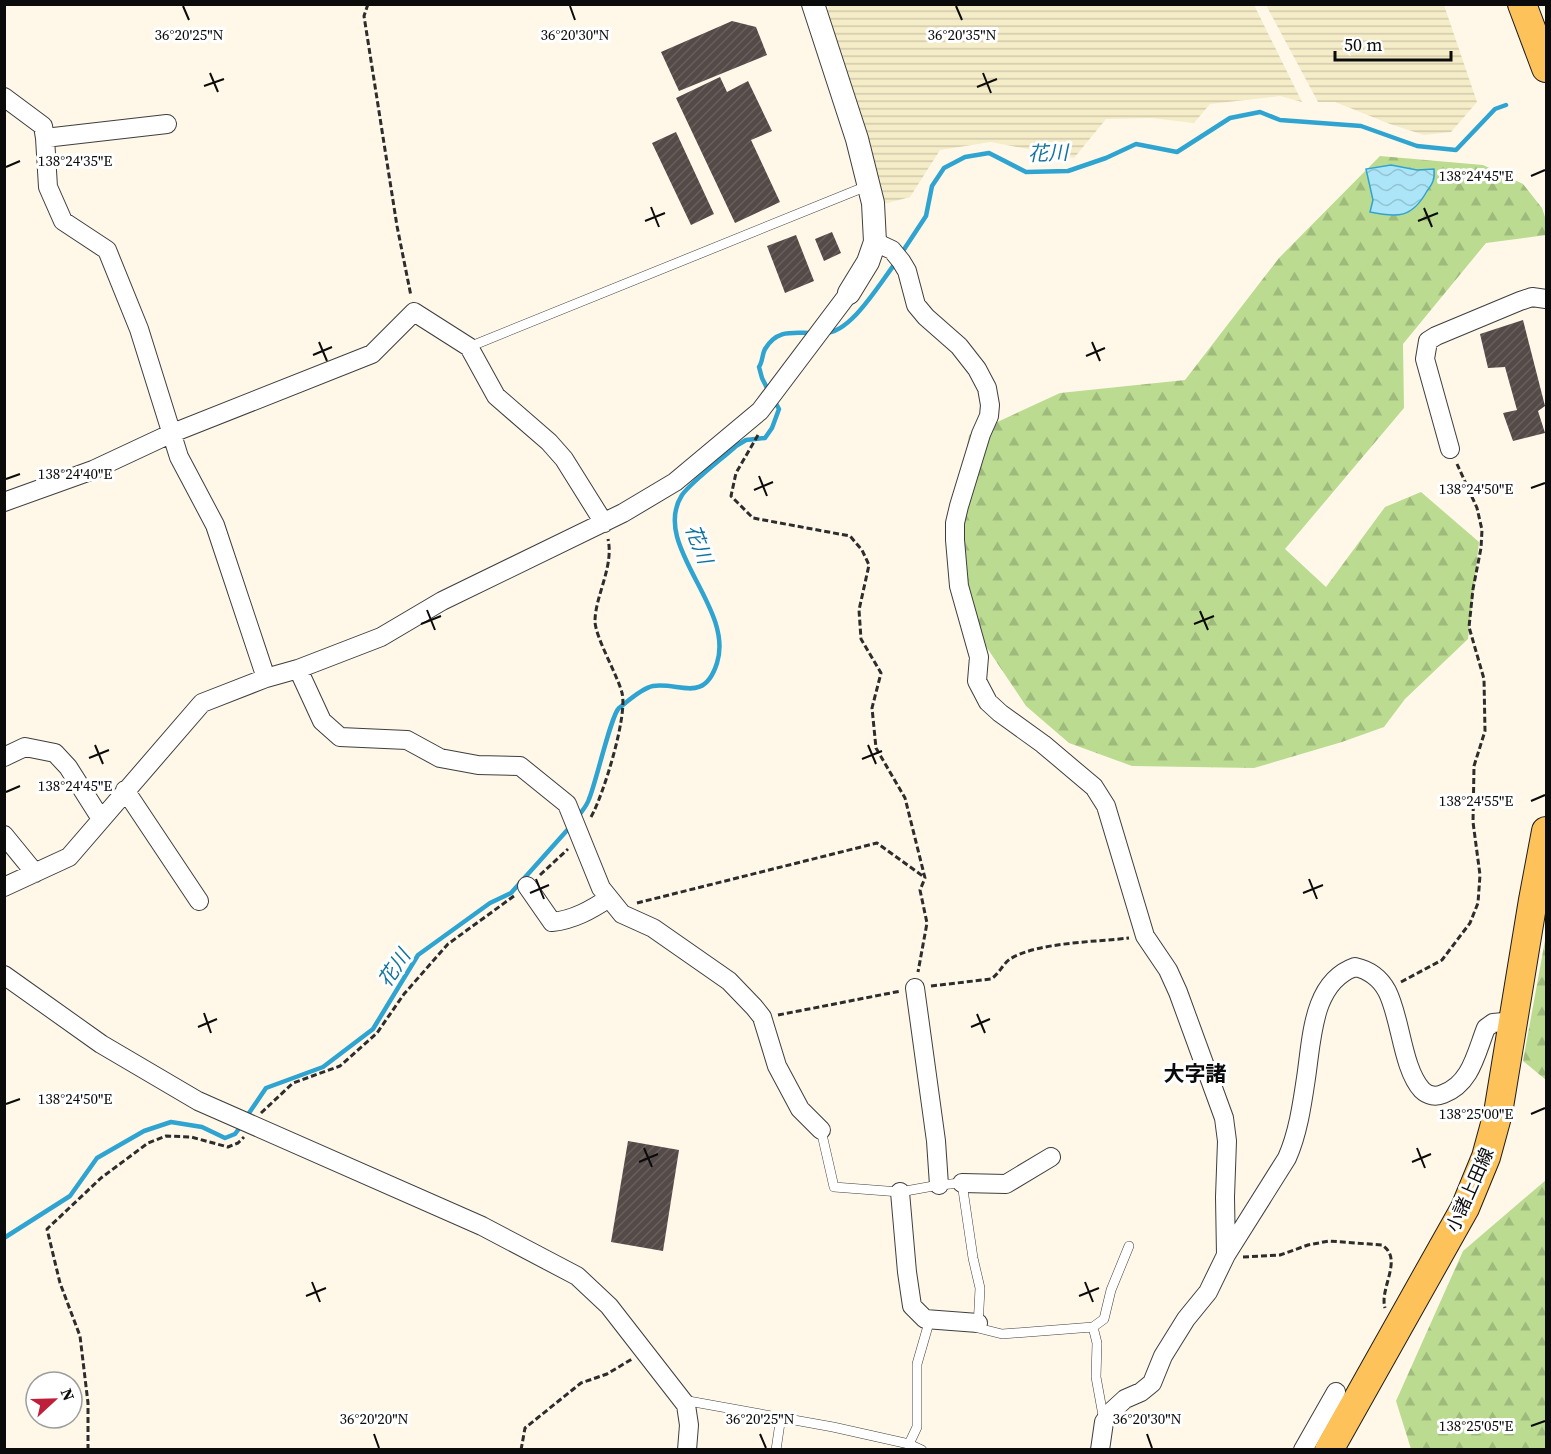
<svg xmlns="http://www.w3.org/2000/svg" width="1551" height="1454" font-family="'Source Serif 4','Noto Sans JP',serif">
	<defs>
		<pattern id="farmland-rules" width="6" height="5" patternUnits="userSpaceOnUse" patternTransform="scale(1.5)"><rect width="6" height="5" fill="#f5ecc8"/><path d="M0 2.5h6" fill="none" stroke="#d1c9aa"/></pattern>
		<pattern id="forest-firs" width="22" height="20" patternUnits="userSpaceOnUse" patternTransform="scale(1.5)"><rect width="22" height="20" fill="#bbdb91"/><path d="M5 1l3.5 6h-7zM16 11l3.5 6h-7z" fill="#9fbb7c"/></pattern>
		<pattern id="water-waves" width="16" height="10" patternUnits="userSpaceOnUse" patternTransform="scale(1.5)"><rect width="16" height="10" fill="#ace5f8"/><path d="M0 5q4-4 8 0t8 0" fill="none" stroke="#93c3d3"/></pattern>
		<pattern id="building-hatch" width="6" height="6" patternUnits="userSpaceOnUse" patternTransform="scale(1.5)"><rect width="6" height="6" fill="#544a47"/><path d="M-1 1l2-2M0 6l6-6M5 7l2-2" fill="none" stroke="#68605d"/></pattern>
	</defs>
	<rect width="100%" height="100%" fill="#fff8e9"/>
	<!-- farmland -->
	<path fill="url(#farmland-rules)" d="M830 4 1254 5 1302 102 1280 96 1210 104 1194 123 1151 118 1106 119 1074 158 991 142 940 150 910 197 884 204 824 18Z
		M1266 5H1444L1477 102 1451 132 1424 135 1390 124 1335 102H1318Z"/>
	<!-- forest -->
	<path fill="url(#forest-firs)" d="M1380 156 1483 165 1523 184 1542 208 1546 220V235L1486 243 1403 344 1404 408 1285 549 1326 587 1385 507 1421 492 1479 542 1468 639 1405 699 1384 727 1342 742 1254 768 1132 766 1069 743 1026 706 975 630 949 547 969 435 1060 393 1185 380 1279 258Z
		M1546 935V1080L1523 1061Z
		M1546 1180V1449H1411L1396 1401 1463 1251Z"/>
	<!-- water -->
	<path fill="url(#water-waves)" stroke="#30a4d1" stroke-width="1.5" d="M1391 165 1417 170 1434 169C1435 179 1433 183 1427 191 1412 218 1398 218 1370 212L1373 200 1366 169Z"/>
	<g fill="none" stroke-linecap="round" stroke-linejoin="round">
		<!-- stream -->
		<path stroke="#30a4d1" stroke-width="4.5" d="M901 254 926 216 932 186 944 168 965 157 989 153 1026 172 1068 171 1106 158 1136 144 1177 152 1230 118 1260 112 1280 120 1361 126 1417 146 1456 150 1495 109 1506 105
			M824 333C851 334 881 281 897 261
			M768 390 762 378 759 367C763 361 762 354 765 349 777 329 792 333 813 333
			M577 818C581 812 587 806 589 799 596 783 611 715 619 708 628 701 642 688 653 686 680 682 704 704 717 663 735 607 650 545 682 495 691 482 723 458 736 446L746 440 765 438 772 428 779 409 774 400
			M247 1116 266 1088 323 1067 373 1029 418 955 490 903 511 893 570 827
			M4 1238 70 1196 97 1158 144 1131 171 1122 202 1127 225 1138 235 1134 241 1126"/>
	</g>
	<!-- building -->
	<path fill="url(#building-hatch)" d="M732 21 756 27 767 55 679 91 661 52Z
		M720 77 727 92 748 81 772 131 751 140 780 202 735 223 676 98Z
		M676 132 714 214 691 225 652 143Z
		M832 232 841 253 824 261 815 239Z
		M796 235 814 281 785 293 767 246Z
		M1523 320 1545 406 1538 411 1545 433 1513 441 1503 413 1517 410 1505 367 1488 368 1480 334Z
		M628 1141 679 1150 663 1251 611 1242Z"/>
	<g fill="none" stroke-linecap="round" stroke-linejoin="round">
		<!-- service casing -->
		<g stroke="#3e3e3e" stroke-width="10">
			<path id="service" d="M469 347 867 186
				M821 1130 834 1187 900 1192 939 1185 962 1183 973 1258 980 1288 978 1328 1002 1334 1093 1327 1097 1343 1096 1377 1104 1421
				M1093 1327 1104 1319 1111 1290 1129 1246
				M683 1400 833 1427 909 1444 922 1450
				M909 1444 917 1427V1364L930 1319
				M776 1450 781 1416"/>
		</g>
		<!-- minor casing -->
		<g stroke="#3e3e3e" stroke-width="20">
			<path id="minor" d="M4 97 43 126 45 138 48 187 63 221 107 250 139 329 179 457 215 525 266 678
				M45 138 167 124
				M875 242 892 250 901 261 907 271 916 305 926 317 959 346 977 369 987 388 990 405 989 416 981 434 959 506 955 523V540L959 586 979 657 977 681 988 702 1000 713 1043 744 1094 787 1106 806 1145 936 1168 970 1178 992 1224 1118 1227 1141 1225 1197 1226 1255
				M1450 449 1425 359 1428 341 1436 336 1520 301 1532 297 1546 299
				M4 502 93 470 170 434 372 354 414 312 469 347 496 396 549 442 564 459 604 523
				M298 669 322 721 340 737 407 740 440 758 478 765 520 766 567 804 601 888 622 914 653 928 729 981 754 1007 762 1017 777 1066 800 1109 821 1130
				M4 757 25 747 55 753 68 767 101 819
				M125 790 199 901
				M4 835 35 873
				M527 886 552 922C573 920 591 910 609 898
				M4 887 69 857 202 703 266 678 298 669 381 637 442 601 623 513 675 482 760 411 849 293
				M4 975 101 1044 198 1101 482 1226 577 1276 609 1306 686 1405 689 1425 687 1450
				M915 988 936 1141 939 1185
				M962 1183 1006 1184 1051 1157
				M900 1192 907 1272 912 1306 925 1319 978 1323
				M1100 1450 1104 1422 1113 1410 1125 1399 1141 1392 1152 1383 1163 1356 1186 1319 1208 1292 1226 1255 1287 1158C1298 1133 1302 1105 1306 1078 1312 1039 1312 982 1355 967 1369 970 1380 978 1387 991 1401 1018 1402 1068 1422 1090 1428 1096 1436 1097 1443 1094 1471 1084 1476 1053 1486 1028L1493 1023 1514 1021
				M1303 1450 1336 1392"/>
		</g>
		<!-- tertiary casing -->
		<g stroke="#3e3e3e" stroke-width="24">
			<path id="tertiary" d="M813 4 857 139 873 203 875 242 868 262 849 293"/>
		</g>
		<!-- primary casing -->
		<g stroke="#1c1c1c" stroke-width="30">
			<path id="primary" d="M1522 4 1546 68
				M1329 1450 1465 1208 1486 1157 1498 1113 1533 900 1546 831"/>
		</g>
		<!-- path -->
		<path stroke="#2d2d2d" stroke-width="3" stroke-dasharray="6 3" stroke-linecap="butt" d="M368 4 364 16 397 226 411 296
			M758 435 736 473 731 496 753 518 850 536 862 550 869 565 859 610 861 639 881 673 872 708 876 748 905 798 925 878 920 890 927 923 918 972
			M591 817C603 796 628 716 622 693 618 676 594 635 595 620 596 594 614 566 608 539
			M540 875 568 849
			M637 903 877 843 924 877
			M1401 982 1442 960 1470 923 1478 903 1480 875 1473 822 1474 766 1485 731 1484 679 1469 627 1473 589 1481 548 1482 530 1477 508 1457 464
			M931 986 991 979C999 974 1002 965 1010 959 1038 942 1096 942 1129 938
			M778 1015 901 991
			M261 1113 293 1083 340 1066 377 1033 404 994 448 944 514 896
			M1243 1257 1280 1255 1308 1245 1329 1241 1382 1245C1404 1259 1379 1288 1385 1308
			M88 1450V1403L80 1336 60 1283 47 1229 101 1178 148 1143 166 1136 191 1137 228 1147 238 1143 244 1137
			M521 1450 525 1428 581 1383 607 1374 632 1359"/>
		<!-- service -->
		<use href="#service" stroke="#fff" stroke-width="9"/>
		<!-- minor -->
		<use href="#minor" stroke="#fff" stroke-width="18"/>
		<!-- tertiary -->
		<use href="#tertiary" stroke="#fff" stroke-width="22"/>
		<!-- primary -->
		<use href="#primary" stroke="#fdc25a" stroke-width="28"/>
	</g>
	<!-- ticks -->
	<path fill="none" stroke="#0b0b0b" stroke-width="2" d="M183 6 189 20M570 6 575 20M956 6 962 20M210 73 218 92M983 73 991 93M204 86 224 79M977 87 997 79M6 167 20 161M1531 176 1545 170M651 207 659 227M1424 208 1432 227M645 221 665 213M1418 221 1438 213M319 342 327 361M1092 342 1100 361M313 355 332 347M1086 356 1105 348M759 476 767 496M6 479 20 474M1531 488 1545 483M754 490 773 482M427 610 435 630M1200 611 1208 630M421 624 441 616M1194 624 1214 616M95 745 103 764M868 745 876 764M89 758 109 750M862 759 882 751M6 792 20 786M1531 801 1545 795M536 879 544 899M1309 879 1317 899M530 893 549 885M1303 893 1323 885M204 1013 211 1033M977 1014 985 1033M198 1027 217 1019M971 1027 990 1019M6 1104 20 1099M1531 1114 1545 1108M644 1148 652 1167M1417 1148 1425 1168M639 1162 658 1154M1412 1162 1431 1154M312 1282 320 1302M1085 1282 1093 1302M306 1296 326 1288M1079 1296 1099 1288M1531 1426 1545 1421M374 1434 379 1448M760 1434 766 1448M1147 1434 1152 1448"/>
	<g text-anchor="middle" stroke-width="6" stroke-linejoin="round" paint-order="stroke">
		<!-- street labels -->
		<g font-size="18" fill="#0b0b0b" stroke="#fff">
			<text transform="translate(1470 1190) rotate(-66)" y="6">小諸上田線</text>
		</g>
		<!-- water labels -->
		<g font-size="20" font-style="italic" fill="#11729f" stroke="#fff">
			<text transform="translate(1048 153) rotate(-2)" y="7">花川</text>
			<text transform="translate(699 544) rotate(69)" y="7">花川</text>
			<text transform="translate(394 968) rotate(-56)" y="7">花川</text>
		</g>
		<!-- quarter labels -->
		<g font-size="21" font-weight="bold" fill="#0b0b0b" stroke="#fff">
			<text x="1195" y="1081">大字諸</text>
		</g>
	</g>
	<g font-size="15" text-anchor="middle" fill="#0b0b0b" stroke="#fff" stroke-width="6" stroke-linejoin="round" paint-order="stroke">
		<text x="189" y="40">36°20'25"N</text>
		<text x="575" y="40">36°20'30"N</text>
		<text x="962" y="40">36°20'35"N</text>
		<text x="75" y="166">138°24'35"E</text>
		<text x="1476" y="181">138°24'45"E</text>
		<text x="75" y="479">138°24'40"E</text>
		<text x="1476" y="494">138°24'50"E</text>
		<text x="75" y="791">138°24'45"E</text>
		<text x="1476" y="806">138°24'55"E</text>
		<text x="75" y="1104">138°24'50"E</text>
		<text x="1476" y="1119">138°25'00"E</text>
		<text x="374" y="1424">36°20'20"N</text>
		<text x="760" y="1424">36°20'25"N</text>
		<text x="1147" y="1424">36°20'30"N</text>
		<text x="1476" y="1431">138°25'05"E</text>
	</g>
	<!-- border -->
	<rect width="1551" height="1454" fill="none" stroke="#0b0b0b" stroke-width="12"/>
	<!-- north arrow -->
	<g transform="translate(54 1400) rotate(68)"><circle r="28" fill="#ffffff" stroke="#9d9d9d" stroke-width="1.5"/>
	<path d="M0-4.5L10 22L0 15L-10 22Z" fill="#be1f3a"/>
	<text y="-9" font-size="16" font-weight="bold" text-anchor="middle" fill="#0b0b0b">N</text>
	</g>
	<!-- scale -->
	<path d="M1335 51v9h116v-9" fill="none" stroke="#0b0b0b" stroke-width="3"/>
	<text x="1344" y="51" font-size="18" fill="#0b0b0b" stroke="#ffffff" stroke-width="4.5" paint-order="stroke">50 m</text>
</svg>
